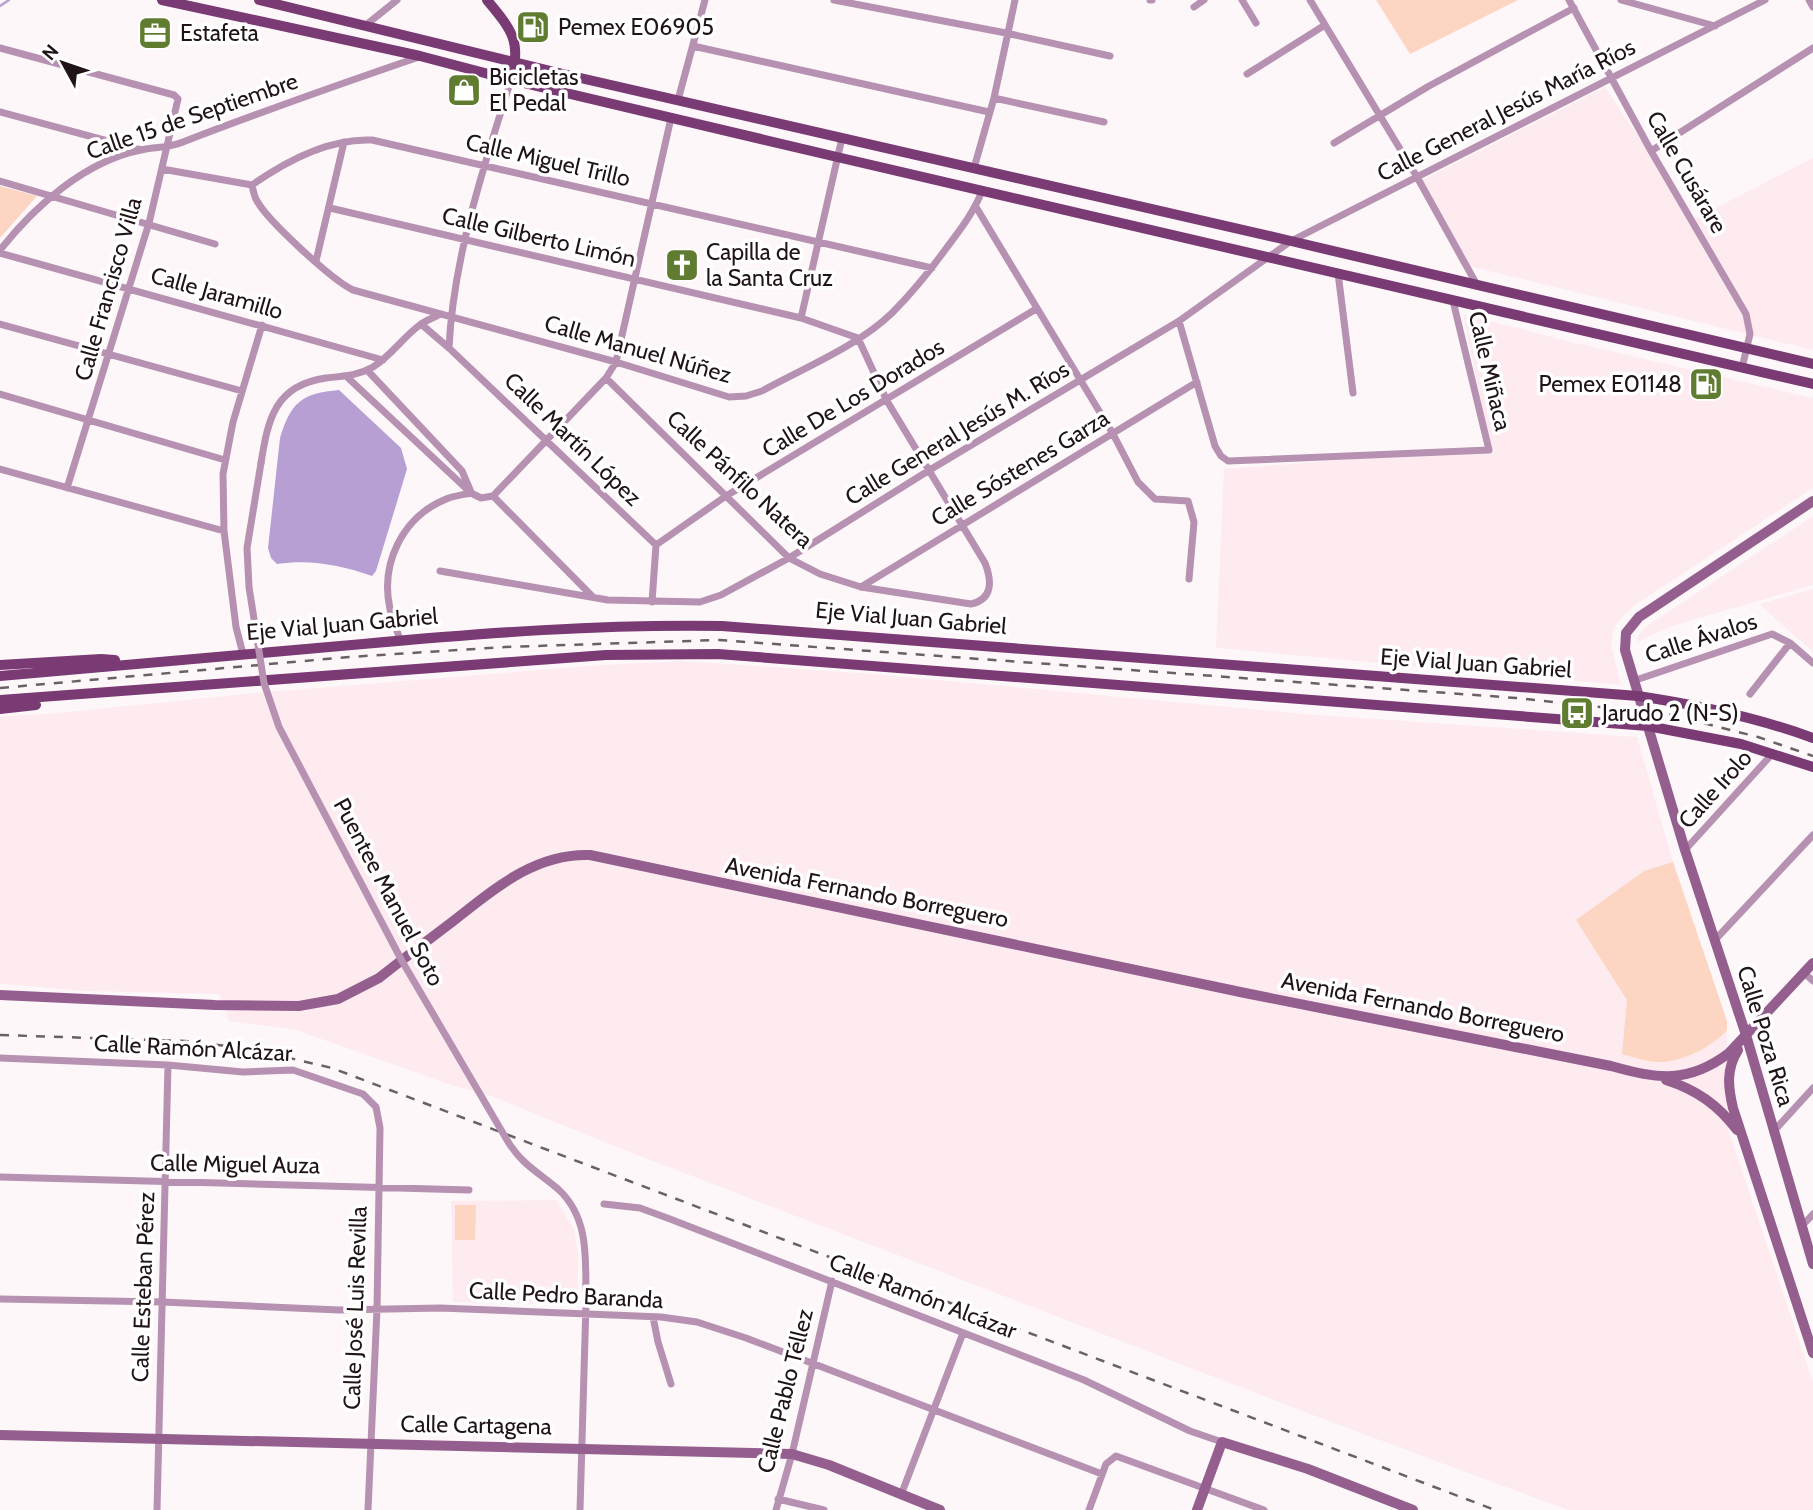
<svg xmlns="http://www.w3.org/2000/svg" width="1813" height="1510" font-family="Cabin,sans-serif">
	<rect width="100%" height="100%" fill="#fef7f9"/>
	<!-- built -->
	<path fill="#fdebf0" d="M1605 87 1694 219 1813 158V350L1460 264 1419 182Z
		M1463 314 1567 341 1813 398V488L1635 605 1622 617 1614 628 1611 645 1621 685 1216 648 1224 469 1491 449Z
		M1813 516V585L1672 626 1637 642 1639 635 1644 628Z
		M1813 589V652L1759 604Z
		M683 661 874 674 1304 714 1637 737 1673 862 1727 1021 1728 1129 1813 1382V1510H1568L1326 1420 609 1144 489 1095 454 1086 296 1030 229 1021 219 994 87 991 0 984V716L47 714 254 693 602 665Z
		M556 1200 574 1229 578 1253V1304L453 1302 451 1201Z"/>
	<!-- green -->
	<path fill="#fdd6c3" d="M1376 0H1518L1410 54Z
		M0 186 37 196 0 238Z
		M1673 862 1727 1021V1030C1712 1047 1684 1061 1661 1062 1649 1063 1634 1057 1622 1054L1627 1000 1576 920 1644 871Z
		M455 1205H476L475 1240H455Z"/>
	<!-- water -->
	<path fill="#b79fd4" d="M339 390 401 448 407 469 376 571 372 576C340 565 311 559 277 564L271 558 268 548 280 438C291 402 302 393 339 390Z"/>
	<g fill="none" stroke-linecap="round" stroke-linejoin="round">
		<!-- stream -->
		<path stroke="#b79fd4" stroke-width="2.5" d="M0 6 9 0"/>
		<!-- street -->
		<path stroke="#b691b1" stroke-width="7" d="M834 0 1006 33 1110 56
			M1150 0H1152
			M1242 0 1256 23
			M1310 0 1417 177 1477 285
			M1569 0 1651 151 1746 314 1750 334 1742 368
			M1621 0 1715 26
			M1809 0 1813 7
			M1194 7 1204 0
			M366 25 397 0
			M693 46 989 112
			M0 48 174 95 178 99 149 223 67 488
			M1247 74 1325 25
			M994 98 1104 122
			M678 100 705 0
			M0 112 141 150
			M1334 143 1429 86 1574 8
			M1651 151 1813 48
			M974 168 994 98 1015 0
			M162 169 252 185C286 161 329 138 372 140L932 268
			M0 181 215 244
			M252 185C253 190 254 196 257 201 267 220 332 280 353 290L616 362 729 397 746 396 762 391C804 368 858 346 892 313 911 294 929 272 945 250 959 231 973 214 982 191
			M976 207 1113 434 1138 482 1155 499 1188 501 1194 522 1189 579
			M330 208 801 318 858 338 887 401 985 563C992 581 993 599 971 604L861 587 820 574 789 558 606 378
			M0 250C35 206 85 161 141 150 157 146 166 149 183 142 261 112 340 84 419 57
			M0 253 383 360
			M316 261 344 142
			M1338 273 1353 393
			M801 318 842 138
			M1179 321 1215 446 1221 456 1228 461 1489 450 1453 301
			M0 324 242 391
			M421 324 449 348 656 545 652 602
			M449 348C453 259 484 165 511 80
			M367 370 462 471 471 492
			M347 377 471 493 481 498 493 496
			M0 394 225 460
			M261 463C268 419 275 385 326 378 343 376 357 376 373 367 391 356 403 337 421 324 426 320 434 318 440 314
			M0 469 224 531
			M493 496 606 378 616 362 671 118
			M493 496 593 597
			M656 545 726 496 1036 309
			M440 571 608 600 700 602 721 595 789 558 928 471 1179 321 1291 241 1765 0
			M861 587 1197 382
			M400 640C397 630 392 619 390 609 380 564 402 518 444 500 452 496 462 495 471 493
			M243 654 236 627 224 531 223 474 233 422 262 325
			M1633 681 1772 634 1790 643 1813 663
			M1750 694 1790 643
			M1685 850 1773 753
			M1714 941 1813 835
			M1804 973 1813 981
			M0 1058 168 1065 243 1072 293 1070 363 1094 376 1107 380 1128 377 1309 368 1510
			M1773 1132 1813 1088
			M0 1177 469 1190
			M604 1204 640 1208 670 1219 1036 1361 1084 1380 1190 1431 1222 1442
			M1802 1226 1813 1214
			M0 1299 163 1302 339 1310 440 1308 661 1317 697 1322 746 1338 1102 1474
			M653 1317 658 1342 671 1384
			M901 1495 963 1333
			M778 1499 824 1510
			M157 1510 168 1065
			M580 1510 586 1303
			M776 1510 792 1454 832 1281
			M1089 1510 1106 1464 1116 1456 1264 1510"/>
		<!-- secondary -->
		<path stroke="#945f8e" stroke-width="10" d="M1813 501 1639 617 1626 633 1625 650 1685 850 1746 1035 1813 1264
			M0 995 215 1005 299 1006 338 999 379 978C403 959 427 941 452 922 493 890 534 853 590 855L1245 993 1611 1066C1658 1079 1688 1084 1729 1053L1813 963
			M1738 1050C1726 1069 1728 1087 1733 1108L1813 1353
			M1666 1080C1697 1090 1718 1105 1737 1130
			M0 1435 792 1454 829 1465 940 1510
			M1197 1510 1222 1442 1308 1469 1413 1510"/>
		<!-- primary -->
		<path stroke="#7a3a74" stroke-width="10" d="M162 0 420 56 511 80 837 157 1813 384
			M259 0 563 74 1291 241 1813 364
			M487 0C512 30 522 42 511 80
			M0 665 101 659 115 660
			M0 676C121 665 242 654 363 644 483 633 602 624 722 626L1638 696C1698 705 1756 717 1813 738
			M0 700 606 655 718 654 1648 726 1741 744 1813 767
			M0 709 36 705"/>
		<!-- rail -->
		<path stroke="#6b6164" stroke-width="2.5" stroke-dasharray="9 9" stroke-linecap="butt" d="M0 688 349 657 505 647 719 640 1516 698 1667 714 1758 737 1813 756
			M0 1035 185 1041 251 1049 332 1068 1495 1510"/>
		<!-- street-bridge -->
		<path stroke="#b691b1" stroke-width="7" d="M261 463 247 548 249 587 264 683 279 727 402 961 507 1140C521 1164 538 1172 558 1189 591 1219 585 1263 586 1303"/>
	</g>
	<!-- icons -->
	<defs>
		<g id="fuel-square" transform="scale(1.75)"><rect x="-9" y="-9" width="18" height="18" rx="4" fill="#607c31" stroke="#fff"/><path d="M-5.5-6h7V0h2V4h1.3V-2.5L3-4.5l.8-.8L6-3V5H2.5V1h-1V6h-7ZM-4.2-4.7v3.2H.2V-4.7Z" fill="#fff"/></g>
		<g id="office-square" transform="scale(1.75)"><rect x="-9" y="-9" width="18" height="18" rx="4" fill="#607c31" stroke="#fff"/><path d="M-6-3h4V-5.5h4V-3h4V5H-6ZM-1-4.5V-3h2v-1.5ZM-6 0V1H6V0Z" fill="#fff"/></g>
		<g id="shop-square" transform="scale(1.75)"><rect x="-9" y="-9" width="18" height="18" rx="4" fill="#607c31" stroke="#fff"/><path d="M-5-2.5h2.3a2.7 3.5 0 0 1 5.4 0H5L5.5 6h-11ZM-1.5-2.5h3a1.5 2.3 0 0 0-3 0Z" fill="#fff"/></g>
		<g id="church-square" transform="scale(1.75)"><rect x="-9" y="-9" width="18" height="18" rx="4" fill="#607c31" stroke="#fff"/><path d="M-1.2-6h2.4v3.5h3.3v2.4h-3.3V6h-2.4V-.1h-3.3v-2.4h3.3Z" fill="#fff"/></g>
		<g id="bus-square" transform="scale(1.75)"><rect x="-9" y="-9" width="18" height="18" rx="4" fill="#607c31" stroke="#fff"/><path d="M-5-6H5V4H4V6H2V4H-2V6H-4V4H-5ZM-3.5-4V0h7V-4ZM-3.5 1.2v1.5H-2V1.2ZM2 1.2v1.5H3.5V1.2Z" fill="#fff"/></g>
	</defs>
	<g fill-rule="evenodd">
		<use href="#fuel-square" x="533" y="27"/>
		<use href="#office-square" x="155" y="33"/>
		<use href="#shop-square" x="464" y="90"/>
		<use href="#church-square" x="682" y="265"/>
		<use href="#fuel-square" x="1706" y="384"/>
		<use href="#bus-square" x="1577" y="713"/>
	</g>
	<g text-anchor="middle" stroke-width="7" stroke-linejoin="round" paint-order="stroke">
		<!-- poi labels -->
		<g font-size="23" fill="#201418" stroke="#fff" text-anchor="start">
			<text x="558" y="35">Pemex E06905</text>
			<text x="180" y="41">Estafeta</text>
			<text x="489" y="85">Bicicletas<tspan x="489" dy="26">El Pedal</tspan></text>
			<text x="706" y="260">Capilla de<tspan x="706" dy="26">la Santa Cruz</tspan></text>
			<text x="1682" y="392" text-anchor="end">Pemex E01148</text>
			<text x="1602" y="721">Jarudo 2 (N-S)</text>
		</g>
		<!-- street labels -->
		<g font-size="23" fill="#201418" stroke="#fff">
			<text transform="translate(1506 110) rotate(-27)" y="8">Calle General Jesús María Ríos</text>
			<text transform="translate(192 116) rotate(-19)" y="8">Calle 15 de Septiembre</text>
			<text transform="translate(548 160) rotate(13)" y="8">Calle Miguel Trillo</text>
			<text transform="translate(1687 172) rotate(60)" y="8">Calle Cusárare</text>
			<text transform="translate(539 237) rotate(13)" y="8">Calle Gilberto Limón</text>
			<text transform="translate(108 289) rotate(-74)" y="8">Calle Francisco Villa</text>
			<text transform="translate(217 293) rotate(16)" y="8">Calle Jaramillo</text>
			<text transform="translate(638 349) rotate(16)" y="8">Calle Manuel Núñez</text>
			<text transform="translate(1490 371) rotate(77)" y="8">Calle Miñaca</text>
			<text transform="translate(853 398) rotate(-31)" y="8">Calle De Los Dorados</text>
			<text transform="translate(957 433) rotate(-31)" y="8">Calle General Jesús M. Ríos</text>
			<text transform="translate(573 439) rotate(44)" y="8">Calle Martín López</text>
			<text transform="translate(1020 468) rotate(-31)" y="8">Calle Sóstenes Garza</text>
			<text transform="translate(740 479) rotate(43)" y="8">Calle Pánfilo Natera</text>
			<text transform="translate(911 618) rotate(5)" y="8">Eje Vial Juan Gabriel</text>
			<text transform="translate(342 624) rotate(-5)" y="8">Eje Vial Juan Gabriel</text>
			<text transform="translate(1701 638) rotate(-18)" y="8">Calle Ávalos</text>
			<text transform="translate(1476 663) rotate(4)" y="8">Eje Vial Juan Gabriel</text>
			<text transform="translate(1715 789) rotate(-48)" y="8">Calle Irolo</text>
			<text transform="translate(389 892) rotate(62)" y="8">Puentee Manuel Soto</text>
			<text transform="translate(867 892) rotate(11)" y="8">Avenida Fernando Borreguero</text>
			<text transform="translate(1423 1007) rotate(11)" y="8">Avenida Fernando Borreguero</text>
			<text transform="translate(1766 1036) rotate(73)" y="8">Calle Poza Rica</text>
			<text transform="translate(193 1048) rotate(3)" y="8">Calle Ramón Alcázar</text>
			<text transform="translate(235 1164) rotate(1)" y="8">Calle Miguel Auza</text>
			<text transform="translate(143 1287) rotate(-88)" y="8">Calle Esteban Pérez</text>
			<text transform="translate(566 1295) rotate(3)" y="8">Calle Pedro Baranda</text>
			<text transform="translate(923 1296) rotate(21)" y="8">Calle Ramón Alcázar</text>
			<text transform="translate(355 1308) rotate(-88)" y="8">Calle José Luis Revilla</text>
			<text transform="translate(785 1391) rotate(-76)" y="8">Calle Pablo Téllez</text>
			<text transform="translate(476 1425) rotate(1)" y="8">Calle Cartagena</text>
		</g>
	</g>
	<!-- north arrow -->
	<g transform="translate(63 63) rotate(310)" stroke="#ffffff" stroke-width="5" paint-order="stroke">
	<path d="M0-5L12 26L0 18L-12 26Z" fill="#201418"/>
	<text y="-10" font-size="19" font-weight="bold" text-anchor="middle" fill="#201418">N</text>
	</g>
</svg>
